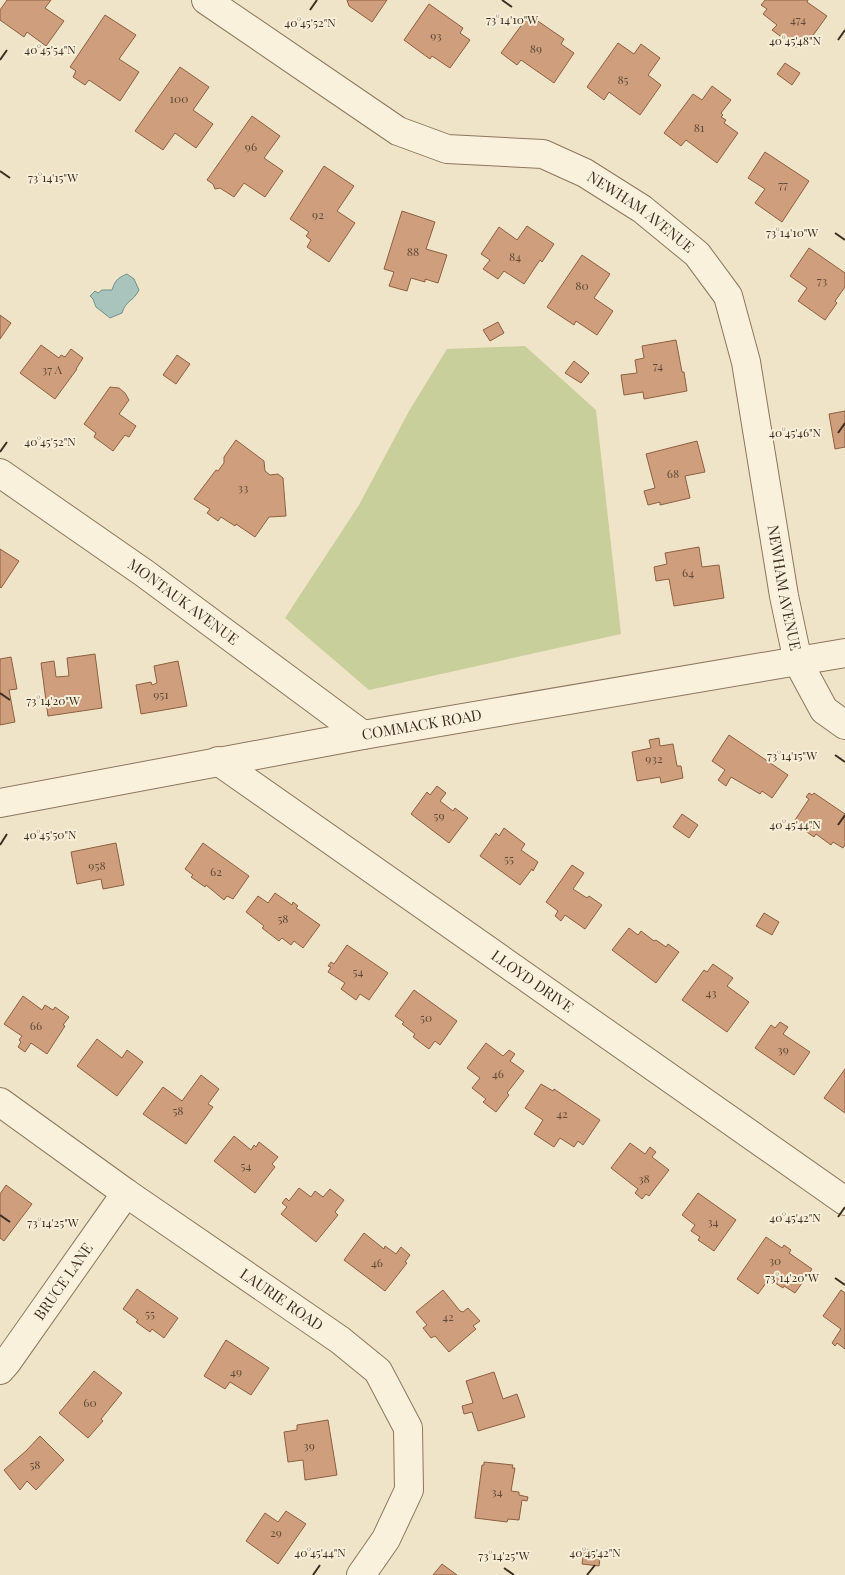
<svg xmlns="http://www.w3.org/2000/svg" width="845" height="1575" font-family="'Playfair Display',serif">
	<rect width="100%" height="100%" fill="#f0e4c8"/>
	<!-- green -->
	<path fill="#c9cf9b" d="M525 346 596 410 621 634 369 690 285 618 359 505 409 411 447 349Z"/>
	<!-- water -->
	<path fill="#a9c4bc" stroke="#6f938a" d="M127 274 134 279 139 290C133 302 126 300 122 313L110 318 96 307 93 299 90 296 95 291 98 293 102 290H112C115 281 117 278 127 274Z"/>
	<!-- building -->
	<path fill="#cf9f7d" stroke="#8d5f41" d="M7 0H51L45 8 64 21 46 46 27 32 24 37 0 20V10Z
		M347 0H387L372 22 349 6Z
		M765 0H808L807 2 827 16 806 45 795 47 772 30 777 25 763 14 767 9 761 5Z
		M429 4 463 28 460 33 470 40 450 68 432 56 430 59 404 40Z
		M105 15 136 35 119 59 139 72 120 101 89 80 85 85 73 77 76 71 70 67Z
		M529 15 564 39 561 44 574 53 554 83 521 60 517 65 501 53Z
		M618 43 634 54 641 44 660 58 648 75 661 85 640 115 609 92 604 100 587 87Z
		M785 63 800 73 792 85 777 74Z
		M180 67 209 87 193 110 213 124 196 148 175 133 163 150 135 131Z
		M712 86 731 100 721 113 723 115 721 117 726 120 724 123 738 133 717 163 686 140 681 146 664 133 693 94 702 100Z
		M252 116 280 136 264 158 283 171 265 197 244 183 234 197 220 188 215 189 213 184 207 180Z
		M765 152 809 181 782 222 755 203 765 189 748 178Z
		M324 166 354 186 337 211 355 223 329 262 307 247 311 240 306 236 309 232 290 219Z
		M402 211 435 222 426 249 447 255 438 283 425 279V282L411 278 407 291 389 286 394 272 384 269Z
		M527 226 554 244 542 262 540 260 524 284 504 271 498 279 483 269 490 260 481 254 499 227 517 240Z
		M809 248 845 273V287L835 301 837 303 825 320 798 301 807 288 790 276Z
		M582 255 610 274 594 298 613 311 597 335 576 321 574 325 547 307Z
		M0 315 11 323 0 339Z
		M498 322 504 333 490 341 483 330Z
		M676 340 682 372H684L687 391 644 399 643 392 624 395 621 375 637 373 635 360 644 358 642 346Z
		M41 345 59 358 61 355 65 357 71 349 83 358 76 369H77L55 399 20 373Z
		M177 355 190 364 176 384 163 375Z
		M574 361 589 373 581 383 565 373Z
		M110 387 119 388 125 393 129 400 119 414 136 426 129 437 125 435 113 451 94 437 96 433 84 424Z
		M845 411V447L835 449 829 414Z
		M236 440 264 461 265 471 270 475 278 474 283 478 286 516 269 517 255 537 236 524 235 526 221 517 218 521 207 513 210 509 194 499 216 470 218 471 224 463V457Z
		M697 441 705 472 685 476 690 498 660 505V502L648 505 644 491 655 488 646 454Z
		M699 547 702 567 719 565 724 598 674 606 669 579 656 581 654 567 667 564 665 553Z
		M0 549 19 561 1 588 0 587Z
		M95 654 102 708 48 716 41 663 54 661 56 677 69 676 67 658Z
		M11 657 17 689 9 690 15 722 0 725V659Z
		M178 661 187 706 141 714 136 685 151 682 152 685 157 683 154 666Z
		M729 735 788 775 772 798 762 791 760 794 731 777 726 786 718 780 725 770 712 761Z
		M659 738 660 746 673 744 677 766H681L683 778 661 783 660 777 637 781 632 752 651 748 649 740Z
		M437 786 446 793 440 801 453 811 455 808 468 818 449 843 411 814 427 792 430 795Z
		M809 793 812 795 814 793 845 814V845L843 848 833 842 831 845 816 834 814 837 801 828 803 825 795 820 809 799 806 797Z
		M682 814 698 825 689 838 673 827Z
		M504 828 525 844 521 850 538 862 533 871 532 869 520 885 480 856 496 833 499 836Z
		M116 843 124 885 103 889 101 879 77 884 71 852Z
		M203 843 249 876 233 899 227 896 224 900 206 885 205 887 191 877 193 875 185 869Z
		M572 865 584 873 573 889 587 898 589 896 602 905 585 929 565 915 561 921 555 916 558 911 546 902Z
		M275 893 292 905 293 902 298 906 296 908 320 925 303 948 294 941 291 945 282 938 279 941 262 928 264 926 246 912 258 896 268 903Z
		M764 913 779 922 772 935 756 926Z
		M629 928 638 935 641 931 654 941 656 940 666 947 668 944 679 952 656 983 612 950Z
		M347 945 388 973 369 1000 360 994 356 1000 341 989 345 983 328 972 331 967 328 966 331 962 334 964Z
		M713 964 733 978 727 986 749 1002 727 1032 682 1000 704 970 707 972Z
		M414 990 457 1021 440 1045 435 1041 429 1049 413 1037 415 1034 402 1024 404 1022 395 1016Z
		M23 996 42 1010 45 1005 53 1010 55 1007 69 1017 63 1025 65 1026 47 1054 31 1043 25 1052 18 1047 21 1042 19 1040 22 1036 4 1024Z
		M780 1022 788 1027 783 1034 810 1052 794 1075 755 1048 771 1025 775 1028Z
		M97 1039 122 1058 127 1050 143 1062 117 1096 77 1066Z
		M486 1043 503 1056 509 1050 515 1054 510 1061 524 1071 507 1093 509 1095 496 1112 483 1102 486 1099 472 1088 480 1078 467 1068Z
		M845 1069V1113L824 1098Z
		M201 1075 219 1089 208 1104 213 1107 186 1144 143 1114 163 1087 182 1101Z
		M541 1084 553 1091 554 1089 600 1120 583 1145 578 1141 574 1147 560 1138 554 1147 534 1134 543 1120 525 1108Z
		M234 1136 251 1150 254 1145 256 1147 259 1142 278 1157 272 1164 275 1167 255 1193 214 1161Z
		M630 1143 645 1154 650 1147 656 1152 652 1157 669 1170 649 1196 646 1194 642 1199 635 1193 638 1189 611 1168Z
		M6 1185 32 1204 4 1241 0 1238V1194Z
		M299 1188 311 1197 315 1191 323 1197 330 1189 344 1200 335 1212 338 1215 316 1242 281 1214 287 1207 282 1203 286 1198 289 1201Z
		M698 1193 736 1220 714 1251 698 1240 700 1237 691 1231 695 1225 682 1215Z
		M364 1233 384 1249 385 1246 396 1254 401 1247 410 1255 405 1262 407 1263 385 1291 344 1260Z
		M766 1237 782 1248 784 1245 791 1250 789 1253 812 1269 795 1293 784 1286 783 1288 769 1279 758 1294 737 1279Z
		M137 1289 178 1318 164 1338 152 1329 150 1332 136 1322 138 1320 123 1309Z
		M443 1290 460 1311 463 1312 468 1308 480 1321 473 1326 476 1329 449 1352 435 1336 431 1338 423 1328 427 1325 416 1312Z
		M841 1290 845 1293V1349L837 1343 835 1346 832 1343 841 1329 823 1316Z
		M226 1340 269 1368 251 1395 230 1382 225 1389 204 1376Z
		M94 1371 122 1393 101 1419 103 1421 88 1438 59 1413Z
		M494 1372 503 1399 517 1394 525 1417 478 1431 472 1412 464 1414 462 1406 473 1403 466 1381Z
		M328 1420 337 1475 305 1480 303 1460 288 1462 284 1432 297 1430V1425Z
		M40 1436 64 1460 36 1490 27 1481 20 1490 4 1470 26 1451Z
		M484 1462 513 1465 512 1468H515L511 1491 519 1492V1495L528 1497 527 1501 522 1500 519 1520 508 1519 507 1522 475 1518 482 1465H484Z
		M286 1511 306 1524 278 1564 246 1541 265 1513 278 1522Z
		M584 1549 601 1551 599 1566 582 1564Z
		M442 1564 457 1575H433Z"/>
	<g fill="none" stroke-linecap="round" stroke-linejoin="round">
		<!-- minor casing -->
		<g stroke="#8d765c" stroke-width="30">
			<g id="minor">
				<path id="s1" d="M206 0 398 131 447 149 543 154 585 173 642 209 697 254 728 296 746 362 784 596 798 662 824 710 845 725"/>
				<path id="s2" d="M0 473 144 573 363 735"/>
				<path id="s3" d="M218 761 845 1201"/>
				<path id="s4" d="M0 803 363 735 845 653"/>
				<path id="s5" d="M0 1102 126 1193 340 1340 378 1371 408 1428 409 1490 386 1539 361 1575"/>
				<path id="s6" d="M0 1370 7 1362 126 1193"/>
			</g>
		</g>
		<!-- minor -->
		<use href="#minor" stroke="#faf1dc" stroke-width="28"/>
	</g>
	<!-- ticks -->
	<path fill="none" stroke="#3d2e20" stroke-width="2" d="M502 0 512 7M310 10 317 0M838 40 845 30M0 60 7 50M0 171 10 178M835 233 845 240M838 433 845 423M0 452 7 442M0 693 10 700M835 755 845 762M838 825 845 815M0 845 7 834M0 1215 10 1222M838 1217 845 1207M835 1278 845 1285M504 1568 514 1575M313 1575 320 1565M587 1575 595 1565"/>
	<g text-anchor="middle" stroke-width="4" stroke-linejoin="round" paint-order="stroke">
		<!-- number labels -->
		<g font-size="12" fill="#624a37">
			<text x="798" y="24">474</text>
			<text x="436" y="40">93</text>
			<text x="536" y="53">89</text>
			<text x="623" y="84">85</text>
			<text x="179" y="103">100</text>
			<text x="699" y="132">81</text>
			<text x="251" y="151">96</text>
			<text x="783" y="189">77</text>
			<text x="318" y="219">92</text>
			<text x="413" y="256">88</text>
			<text x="515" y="261">84</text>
			<text x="822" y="285">73</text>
			<text x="582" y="290">80</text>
			<text x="658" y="370">74</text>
			<text x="52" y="374">37 A</text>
			<text x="673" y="478">68</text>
			<text x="243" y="492">33</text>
			<text x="688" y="577">64</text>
			<text x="161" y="699">951</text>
			<text x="654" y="763">932</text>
			<text x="439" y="820">59</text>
			<text x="509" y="863">55</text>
			<text x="97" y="870">958</text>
			<text x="216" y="876">62</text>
			<text x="283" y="923">58</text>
			<text x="358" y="976">54</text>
			<text x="711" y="997">43</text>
			<text x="426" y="1022">50</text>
			<text x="36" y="1030">66</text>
			<text x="783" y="1054">39</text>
			<text x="498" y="1078">46</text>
			<text x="178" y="1115">58</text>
			<text x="562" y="1118">42</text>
			<text x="246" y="1170">54</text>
			<text x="644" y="1183">38</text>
			<text x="713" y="1226">34</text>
			<text x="775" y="1265">30</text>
			<text x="377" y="1267">46</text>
			<text x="150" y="1318">55</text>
			<text x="448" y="1321">42</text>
			<text x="236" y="1376">49</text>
			<text x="90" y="1407">60</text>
			<text x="309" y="1450">39</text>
			<text x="35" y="1469">58</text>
			<text x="497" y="1496">34</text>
			<text x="276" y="1537">29</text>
		</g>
		<!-- street labels -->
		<g font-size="15" fill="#3d2e20" stroke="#f7eed8">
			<text dy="5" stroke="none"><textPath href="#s1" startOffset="495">NEWHAM AVENUE</textPath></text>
			<text dy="5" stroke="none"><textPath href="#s1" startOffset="915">NEWHAM AVENUE</textPath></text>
			<text dy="5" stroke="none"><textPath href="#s2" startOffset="224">MONTAUK AVENUE</textPath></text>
			<text dy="5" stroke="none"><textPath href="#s4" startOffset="429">COMMACK ROAD</textPath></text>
			<text dy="5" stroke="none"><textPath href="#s3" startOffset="384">LLOYD DRIVE</textPath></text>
			<text dy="5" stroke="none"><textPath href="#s6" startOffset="109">BRUCE LANE</textPath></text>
			<text dy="5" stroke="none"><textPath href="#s5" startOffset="344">LAURIE ROAD</textPath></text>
		</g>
	</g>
	<g font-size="12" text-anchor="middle" fill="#3d2e20" stroke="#f7eed8" stroke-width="4" stroke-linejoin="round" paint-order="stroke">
		<text x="512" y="24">73°14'10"W</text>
		<text x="310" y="27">40°45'52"N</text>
		<text x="795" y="45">40°45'48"N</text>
		<text x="50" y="54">40°45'54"N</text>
		<text x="53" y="182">73°14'15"W</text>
		<text x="792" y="237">73°14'10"W</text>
		<text x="795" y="437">40°45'46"N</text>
		<text x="50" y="446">40°45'52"N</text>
		<text x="53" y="705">73°14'20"W</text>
		<text x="792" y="760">73°14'15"W</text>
		<text x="795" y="829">40°45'44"N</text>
		<text x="50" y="839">40°45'50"N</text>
		<text x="795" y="1222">40°45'42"N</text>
		<text x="53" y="1227">73°14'25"W</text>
		<text x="792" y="1282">73°14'20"W</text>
		<text x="320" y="1557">40°45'44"N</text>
		<text x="595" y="1557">40°45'42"N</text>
		<text x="504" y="1560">73°14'25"W</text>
	</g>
</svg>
